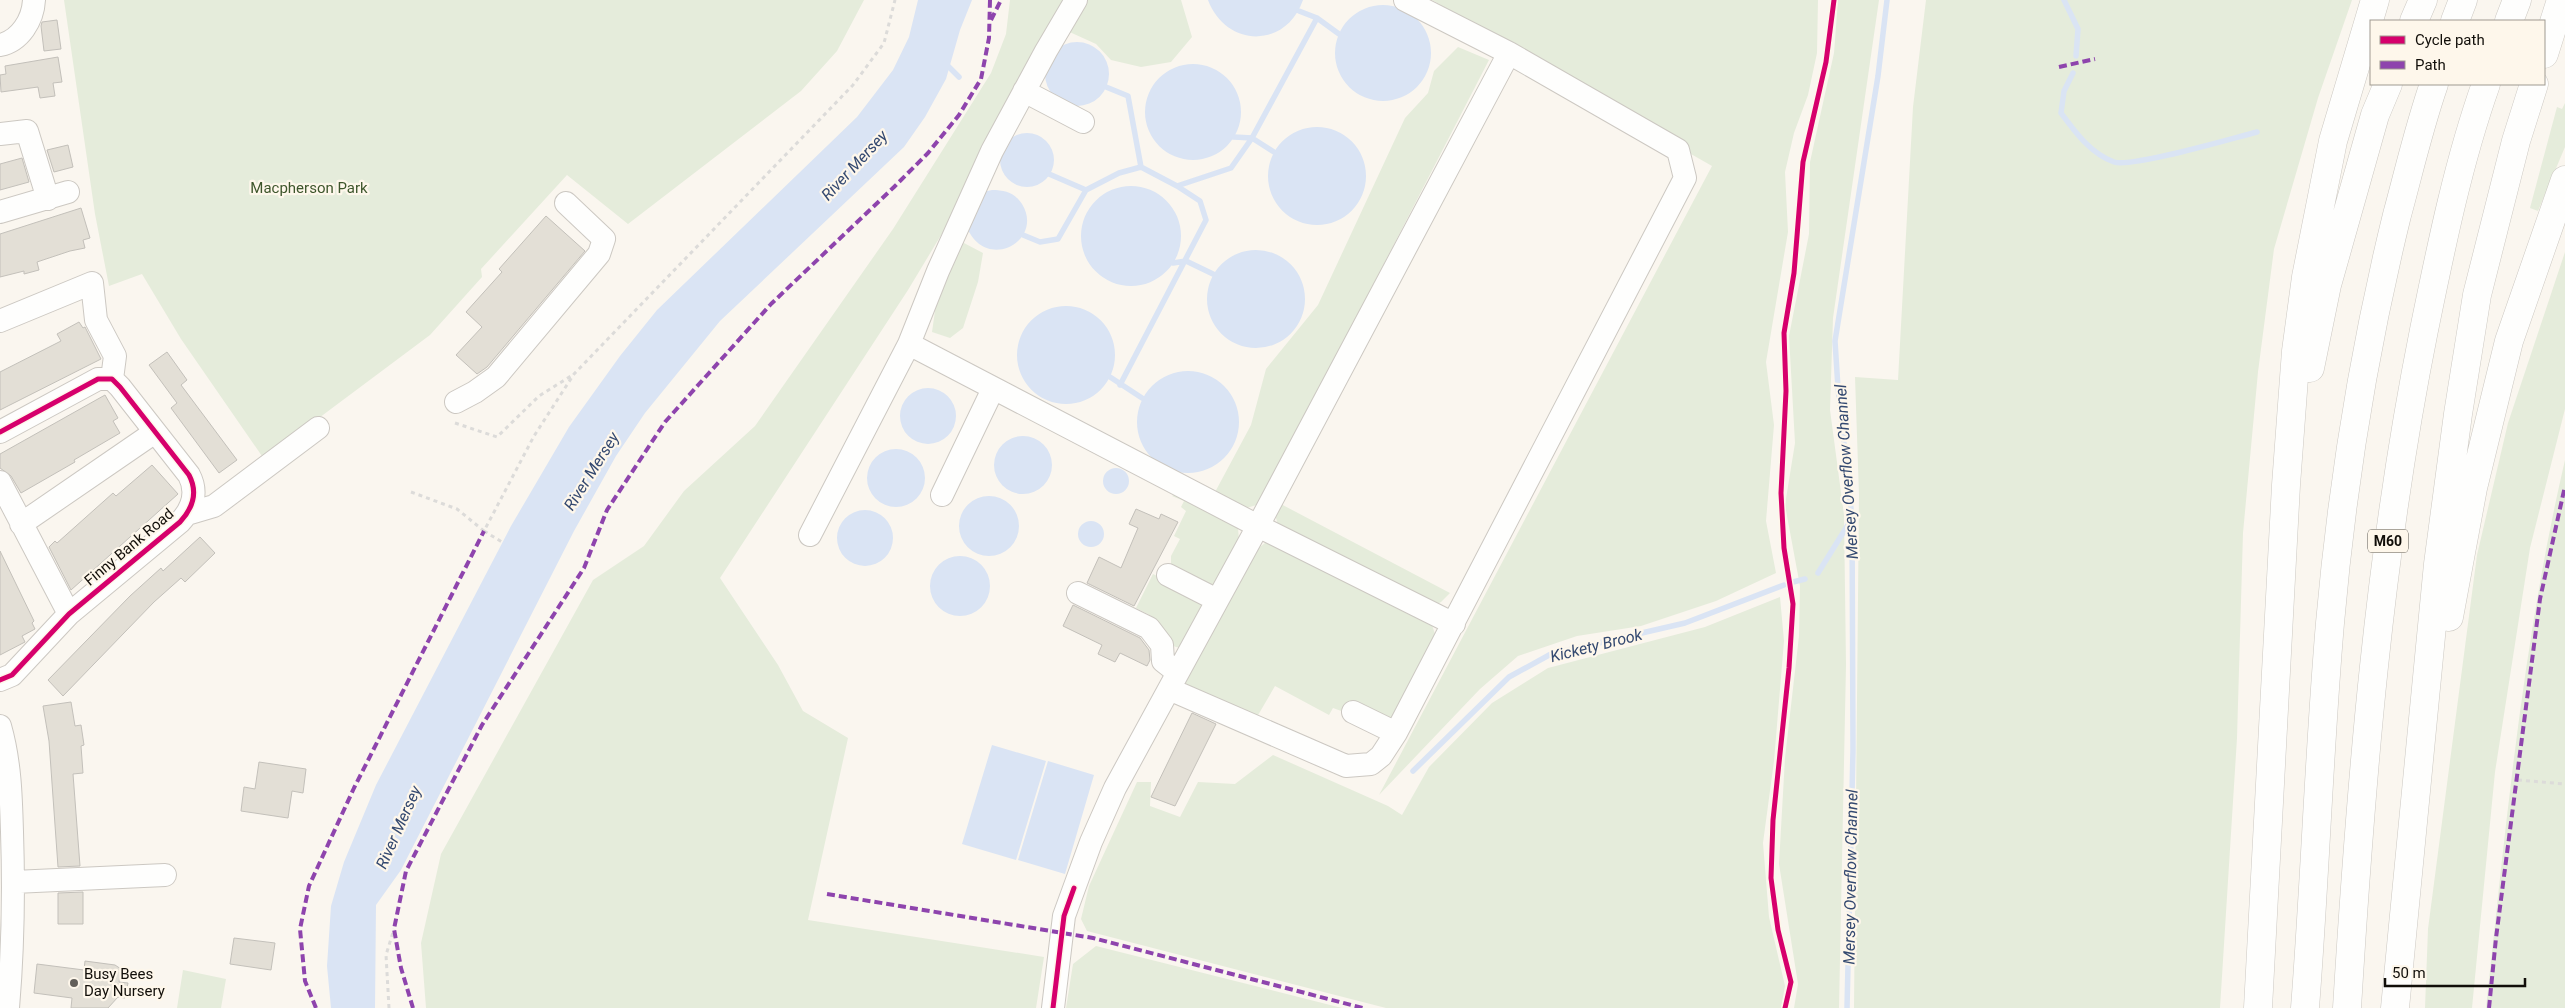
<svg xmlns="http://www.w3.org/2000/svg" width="2565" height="1008" font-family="Roboto,sans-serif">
	<rect width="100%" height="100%" fill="#faf6ef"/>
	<!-- green -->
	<path fill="#e5ecdb" d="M64 0H864L837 51 801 91 628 224 567 175 481 269 482 277 430 335 264 459 181 339 142 274 109 286 95 214Z
		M1010 0H1071L964 197 908 290 720 578 778 665 803 711 848 738 808 920 1044 957 1036 1008H426L421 943 441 854 593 580 644 546 684 491 755 426 893 229 991 73 1006 34Z
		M1080 0H1181L1192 37 1171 62 1141 67 1111 60 1096 44 1063 29Z
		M1432 0H1818L1817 53 1808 95 1794 133 1785 172 1788 232 1766 362 1774 425 1766 521 1776 573 1716 601 1641 626 1577 636 1518 656 1480 689 1379 795 1712 166 1500 45 1493 35Z
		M1838 0H1879L1833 318 1830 410 1844 515 1846 665 1839 1008H1794L1798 984 1779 864 1785 758 1799 636 1800 586 1785 505 1795 443 1789 336 1809 234 1810 162 1834 53Z
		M1926 0H2352L2318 98 2274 249 2258 372 2243 533 2237 738 2220 1008H1854L1859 495 1855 377 1898 380 1913 107Z
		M1458 47 1489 60 1260 504 1243 509 1214 494 1251 425 1266 369 1318 305 1405 118 1428 93 1434 71Z
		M2565 103V147L2538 211 2530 208 2557 107 2562 109Z
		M962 242 983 253 978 282 963 328 950 338 932 332 936 304Z
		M2565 252V409L2530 548 2495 772 2472 1008H2425L2428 929 2477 555 2508 423Z
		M2565 460V1008H2486C2506 824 2523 640 2565 460Z
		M1181 490 1238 528 1239 540 1213 585 1206 587 1171 565V556L1180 539 1174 536 1186 511 1181 507 1184 501 1172 496Z
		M1277 502 1450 593 1441 602 1429 608 1278 525 1274 511Z
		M1265 543 1278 544 1431 622 1437 640 1389 722 1351 701 1344 712 1333 708 1329 715 1275 686 1254 722 1182 688 1252 553Z
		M1153 574C1165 580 1203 595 1203 610 1202 618 1187 639 1182 648 1162 646 1163 631 1153 618 1150 614 1141 611 1136 608Z
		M1780 597 1784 641 1774 761 1763 843 1769 917 1785 986 1781 1008H1386L1087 931 1081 919 1089 886 1137 782H1151L1150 806 1180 817 1198 782 1235 784 1273 755 1388 806 1402 815 1429 767 1492 703 1548 668 1705 627Z
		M1096 946 1342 1008H1066L1073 964Z
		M183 970 226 979 221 1008H177Z"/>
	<!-- water -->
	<path fill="#dae4f4" d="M918 0H972L960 30 946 79 925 117 904 147 720 321 645 413 616 456 574 531 401 870 376 905 375 1008H331L327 966 331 906 344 862 376 785 511 526 569 427 620 356 657 310 857 117 893 70 909 37Z
		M1208 0H1303C1286 49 1226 48 1208 0Z
		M1335 53a48 48 0 1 1 96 0a48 48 0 1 1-96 0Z
		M1045 74a32 32 0 1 1 64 0a32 32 0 1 1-64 0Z
		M1145 112a48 48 0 1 1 96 0a48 48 0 1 1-96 0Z
		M1268 176a49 49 0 1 1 98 0a49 49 0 1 1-98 0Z
		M1000 160a27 27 0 1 1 54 0a27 27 0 1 1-54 0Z
		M1081 236a50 50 0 1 1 100 0a50 50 0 1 1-100 0Z
		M992 190C1005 190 1015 193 1022 204 1045 241 984 274 966 225L983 192Z
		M1207 299a49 49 0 1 1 98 0a49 49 0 1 1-98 0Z
		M1017 355a49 49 0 1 1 98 0a49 49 0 1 1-98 0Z
		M1137 422a51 51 0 1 1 102 0a51 51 0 1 1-102 0Z
		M900 416a28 28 0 1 1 56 0a28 28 0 1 1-56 0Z
		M994 465a29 29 0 1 1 58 0a29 29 0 1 1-58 0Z
		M867 478a29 29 0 1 1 58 0a29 29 0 1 1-58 0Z
		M1103 481a13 13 0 1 1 26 0a13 13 0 1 1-26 0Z
		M959 526a30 30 0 1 1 60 0a30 30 0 1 1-60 0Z
		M837 538a28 28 0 1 1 56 0a28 28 0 1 1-56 0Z
		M1078 534a13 13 0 1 1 26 0a13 13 0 1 1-26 0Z
		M930 586a30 30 0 1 1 60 0a30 30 0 1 1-60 0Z
		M992 745 1046 761 1016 860 962 844Z
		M1048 761 1094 775 1065 874 1018 860Z"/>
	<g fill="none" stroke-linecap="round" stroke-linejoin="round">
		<!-- stream -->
		<path stroke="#dae4f4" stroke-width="5.5" d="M2064 0 2078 29 2076 56
			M1299 11 1317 18 1339 34
			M945 63 959 77
			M2073 73 2064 91 2061 113C2075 132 2091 154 2114 162 2132 168 2233 138 2257 132
			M1106 87 1128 96 1141 167 1177 186 1231 168 1252 138 1317 18
			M1234 137 1252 138 1274 152
			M1049 174 1086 190 1119 173 1141 167
			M1023 235 1040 242 1058 239 1086 190
			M1173 263 1186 261 1213 274
			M1110 377 1142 398
			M1120 385 1206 220 1200 201 1177 186
			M1818 573 1851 520
			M1793 582 1805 579
			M1413 771 1509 677 1551 654 1685 623 1784 585
			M1847 1008 1853 750 1852 518 1838 388 1835 341 1878 76 1887 0"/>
	</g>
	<!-- building -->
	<path fill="#e3dfd6" stroke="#c3c0ba" d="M57 20 61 49 44 51 41 26 42 22Z
		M58 57 62 82 53 83 55 96 40 98 38 87 1 92 0 75 6 74 5 66Z
		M68 145 73 167 54 172 47 150Z
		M22 158 29 182 0 190V164Z
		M81 208 90 238 83 240 85 248 70 251 37 262 39 270 24 274V271L0 277V234Z
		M546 216 585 251 487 367 477 374 456 355 482 327 466 312 502 272 499 269Z
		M79 322 83 328 85 327 101 359 0 410V372L61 341 57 334Z
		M167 352 187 380 181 385 237 460 219 473 171 408 177 403 149 365Z
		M105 395 118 418 113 421 120 433 74 460 75 462 21 493 11 476 0 468V454Z
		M152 465 178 494 71 590 49 547 55 541 57 543 113 493 116 496Z
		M1136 509 1159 519 1161 514 1178 522 1134 606 1087 583 1099 557 1121 568 1138 528 1129 524Z
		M200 537 215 553 185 582 181 578 154 602 63 696 48 680 130 596 161 568 163 571Z
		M0 551 34 621 32 623 35 629 22 636 25 642 0 655Z
		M1073 605 1140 638 1149 650 1150 660 1147 666 1120 653 1115 662 1098 654 1102 645 1063 626Z
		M71 702 75 726 81 725 84 745 81 746 83 773 73 774 80 866 58 867 49 741 43 706Z
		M1192 713 1216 724 1175 806 1151 797Z
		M259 762 306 769 303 793 292 791 288 818 241 811 244 787 255 789Z
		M83 892V924H58V893Z
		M234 938 275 943 271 970 230 964Z
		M85 961 115 965 121 969 119 982 128 983 125 998 118 997 108 1008H71L72 998 34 993 37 964 84 970Z"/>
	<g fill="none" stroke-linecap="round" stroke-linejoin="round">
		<!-- minor casing -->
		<g stroke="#ccc8c2" stroke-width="24">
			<path id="minor" d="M0 45C20 41 33 20 34 0
				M1024 91 1083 122
				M0 134 27 131 48 199
				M0 212 68 192
				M0 321 92 283 96 320 115 356 112 379
				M909 344 1258 526 1454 624
				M456 402 475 392 496 377 599 254 604 239 566 203
				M0 432 98 379H112L120 387 189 475C198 492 193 508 180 522L69 614 12 675 0 680
				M0 482 69 614
				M942 495 993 389
				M187 514 214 506 318 428
				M21 524 155 432
				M810 535 909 344 938 271 992 151 1046 51 1076 0
				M1168 575 1217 600
				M1078 593 1149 628 1162 645 1163 661 1177 672
				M1169 689 1346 766 1371 764 1381 756 1396 733 1685 178 1678 150 1509 53 1405 0
				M1353 712 1396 733
				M0 726C10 761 11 796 12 832 14 891 13 949 8 1008
				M14 882 165 875
				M1053 1008 1064 916 1091 842 1115 788 1258 526 1509 53"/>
		</g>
		<!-- highway casing -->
		<g stroke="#ccc8c2" stroke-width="29">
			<path id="highway" d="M2414 21 2423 0
				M2455 21 2463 0
				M2509 21 2517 0
				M2544 54 2561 0
				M2310 368 2327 285 2375 115 2388 84
				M2449 617 2473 488 2509 341 2565 180
				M2258 1008 2286 485 2296 351 2306 277 2333 141 2375 0
				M2305 1008C2315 880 2319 751 2330 623 2342 486 2364 349 2397 215 2409 171 2419 127 2434 84
				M2347 1008C2361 780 2379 554 2424 330 2441 247 2458 163 2486 84
				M2395 1008 2438 564 2458 414 2477 295 2516 141 2534 84"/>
		</g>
		<!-- path -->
		<path stroke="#dcdbd9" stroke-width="3" stroke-dasharray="4 4" stroke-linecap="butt" d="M455 423 497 437 539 396 571 376
			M411 492 457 509 484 531 534 436 574 374 853 85 884 43 895 0
			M484 531 502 542
			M2518 780 2565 784
			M389 1008 386 955 394 929"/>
		<!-- minor -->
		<use href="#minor" stroke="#fefefd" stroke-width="22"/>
		<!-- highway -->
		<use href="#highway" stroke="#fefefd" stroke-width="28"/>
		<!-- quiet -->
		<path stroke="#8e44ad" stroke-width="4" stroke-dasharray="8 4" stroke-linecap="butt" d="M991 20 1001 0
			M2059 67 2095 59
			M827 894 1093 938 1363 1008
			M316 1008 305 981 300 929 309 886 354 788 484 531
			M413 1008 401 968 394 929 406 871 482 725 584 568 607 510 665 422 771 304 894 187 928 153 959 115 981 79 989 38 990 0
			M2489 1008 2496 938 2540 599 2565 486"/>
		<!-- cycleway casing -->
		<g stroke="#fef7eb" stroke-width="8">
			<path id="cycleway" d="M0 432 98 379H112L120 387 189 475C198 492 193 508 180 522L69 614 12 675 0 680
				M1053 1008 1064 916 1074 888
				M1785 1008 1791 982 1778 930 1771 878 1773 820 1789 668 1793 604 1784 548 1781 493 1786 391 1784 333 1794 273 1803 162 1826 62 1834 0"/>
		</g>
		<!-- cycleway -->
		<use href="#cycleway" stroke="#d6006c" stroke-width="5"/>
	</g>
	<!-- markers -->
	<circle fill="#635f5a" stroke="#fef7eb" stroke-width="2" cx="74" cy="983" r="5"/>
	<g text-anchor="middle" stroke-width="4.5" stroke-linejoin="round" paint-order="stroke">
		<!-- shield labels -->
		<rect fill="#fef7eb" stroke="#58544d" stroke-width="1" x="2368" y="529.5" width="40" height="23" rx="4"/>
		<g font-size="14" font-weight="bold" fill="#110e09">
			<text x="2388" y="546">M60</text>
		</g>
		<!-- park labels -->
		<g font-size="15" fill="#3e562c" stroke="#fef7eb">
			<text x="309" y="193">Macpherson Park</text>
		</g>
		<!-- street labels -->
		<g font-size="15" fill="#110e09" stroke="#fef7eb">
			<text transform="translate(129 547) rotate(-40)" y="5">Finny Bank Road</text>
		</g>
		<!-- poi labels -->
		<g font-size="15" fill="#110e09" stroke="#fef7eb" text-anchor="start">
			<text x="84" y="979">Busy Bees<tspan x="84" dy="17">Day Nursery</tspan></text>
		</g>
		<!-- water labels -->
		<g font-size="16" font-style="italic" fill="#344970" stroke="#fef7eb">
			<text transform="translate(854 165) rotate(-47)" y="6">River Mersey</text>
			<text transform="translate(591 471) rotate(-58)" y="6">River Mersey</text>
			<text transform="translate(1846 472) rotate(-94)" y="6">Mersey Overflow Channel</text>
			<text transform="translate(1596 645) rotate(-14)" y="6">Kickety Brook</text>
			<text transform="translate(398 827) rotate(-66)" y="6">River Mersey</text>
			<text transform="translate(1850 877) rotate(-89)" y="6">Mersey Overflow Channel</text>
		</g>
	</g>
	<!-- legend -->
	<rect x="2370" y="20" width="175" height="65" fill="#fef7eb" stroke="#9f9a91"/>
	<rect x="2380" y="36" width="25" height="8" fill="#d6006c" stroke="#9f9a91"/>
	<text x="2415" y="45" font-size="15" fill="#110e09">Cycle path</text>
	<rect x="2380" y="61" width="25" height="8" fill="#8e44ad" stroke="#9f9a91"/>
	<text x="2415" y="70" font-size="15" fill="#110e09">Path</text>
	<!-- scale -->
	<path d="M2385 978v8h140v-8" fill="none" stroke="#110e09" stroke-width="2.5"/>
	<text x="2392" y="978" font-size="15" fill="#110e09" stroke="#fef7eb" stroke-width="4" paint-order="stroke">50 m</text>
</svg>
